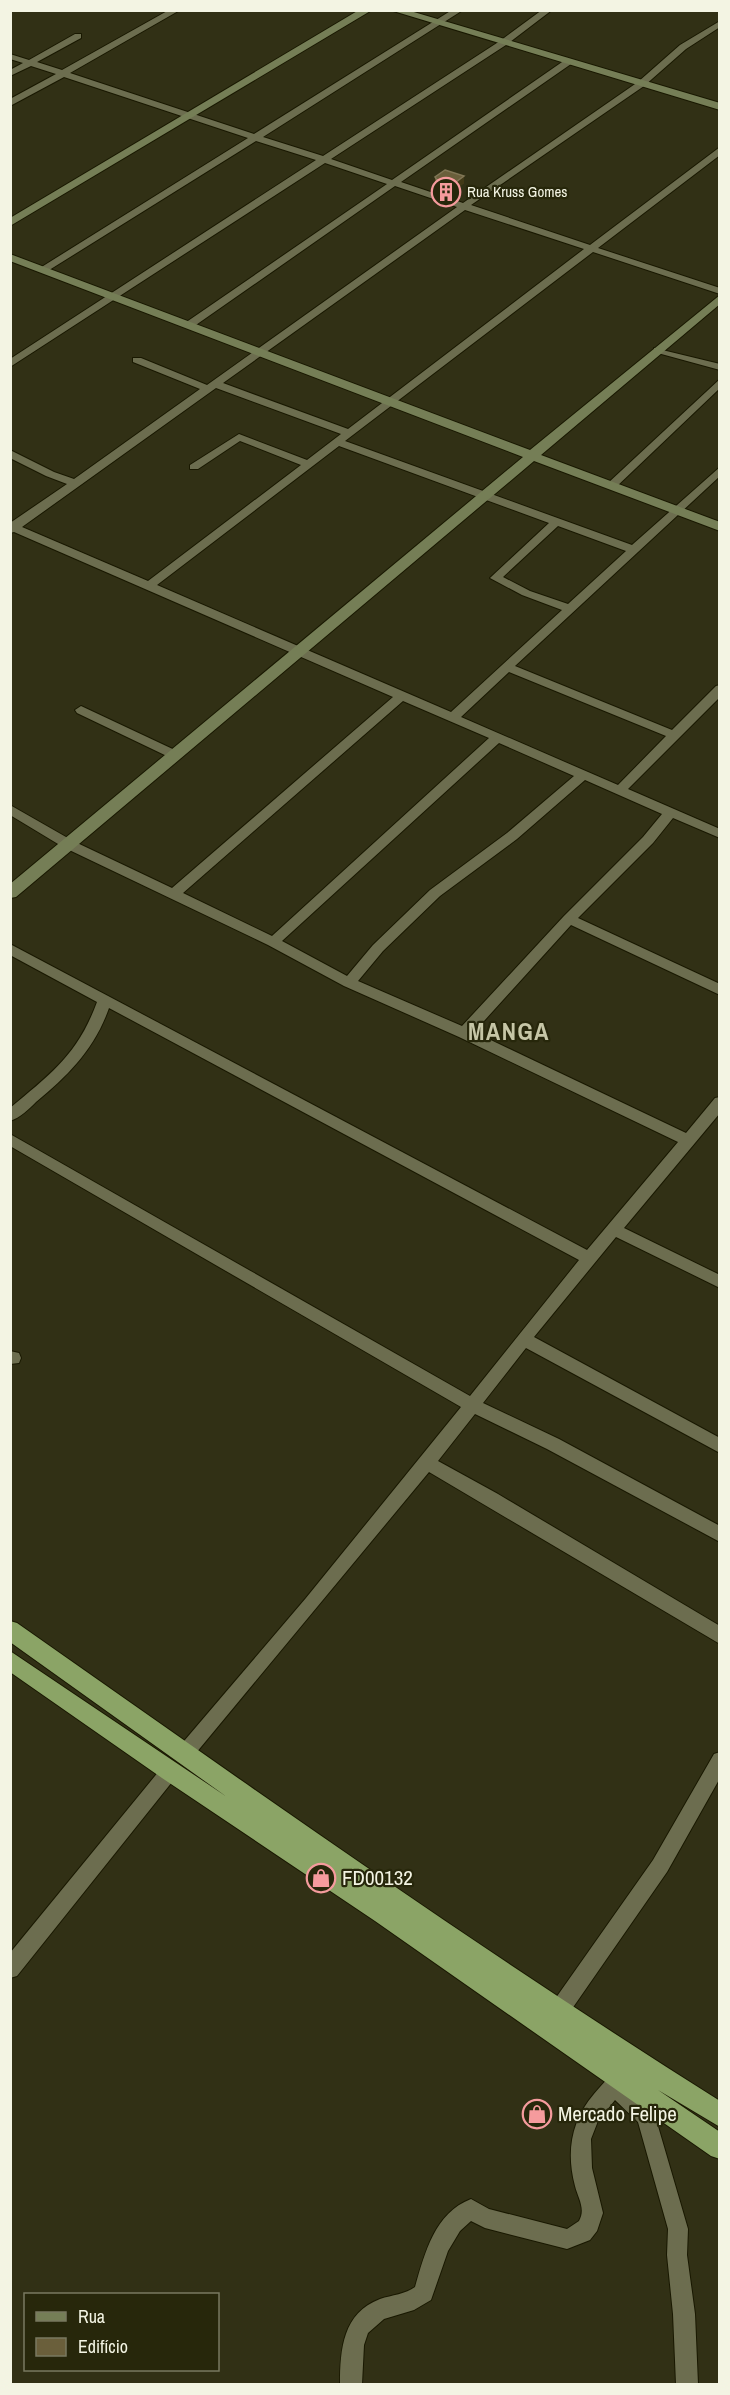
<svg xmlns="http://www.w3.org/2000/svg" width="730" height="2395" font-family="'Archivo Narrow',sans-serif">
	<rect width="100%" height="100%" fill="#313015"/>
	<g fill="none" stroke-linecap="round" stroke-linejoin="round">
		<!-- street casing -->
		<g stroke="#191800" stroke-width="2">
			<path id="street" d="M169 10H180L70 73 254 134 452 10H463L263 137 323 156 500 41 542 10H552L506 45 331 159 392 180 565 60H571V64L401 182 463 203 638 82 680 45 720 21V27L686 49 644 86 471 205 590 245 720 147V155L598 248 720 288V294L593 252 345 441 632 545 720 467V476L515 666 672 730 716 686 720 685V697L628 789 720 829V838L673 818 653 843 578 918 720 984V995L571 925 474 1032 686 1133 715 1098 720 1097V1113L624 1228 720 1275V1288L616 1237 534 1337 720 1438V1453L526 1348 483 1403 559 1439 720 1526V1542L547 1449 475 1414 438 1461 498 1494 720 1626V1644L429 1472 191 1759 185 1761 179 1759 176 1753 179 1747 306 1598 461 1407 10 1146V1134L470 1396 579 1260 109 1008C95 1048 69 1075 36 1102 29 1109 20 1118 10 1121V1108C52 1073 78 1054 97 1002L10 955V944L587 1250 678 1142 459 1037 344 986 268 945 63 847 10 815V805L73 841 172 888 393 697 14 532 10 533V523L67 484 46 476 10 458V450L54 472 74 479 200 389 133 362V358H141L207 385 457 207 395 186 193 327H185V323L387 184 325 163 10 367V359L316 160 256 141 46 272H40V268L248 138 64 77 10 106V99L56 74 31 66 10 76V70L23 63 10 59V54L29 60 75 34H81V38L37 62 62 70ZM465 210 584 249 348 429 223 383ZM216 388 341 434 307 460 239 434 190 465V469H198L240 441 301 465 148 581 22 527ZM339 446 549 523 490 578 522 595 562 610 451 712 157 585ZM558 526 626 551 568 604 530 591 503 577ZM509 672 666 736 618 785 461 717ZM403 701 489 738 272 936 183 893ZM499 743 574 776 507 833 430 890 373 945 347 976 282 941ZM585 780 662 814 643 837 564 916 462 1026 358 981 383 951 440 896 517 839Z
				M654 348 720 364V370L654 352Z
				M720 379V388L615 488H607V484Z
				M81 706 179 752 181 755 179 758H171L77 713 75 710Z
				M10 1351 19 1353 21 1358 19 1363 10 1364Z
				M720 1752V1778L667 1872 567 2016 560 2019 553 2016 550 2009 553 2002 653 1860 714 1754Z
				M170 1763 176 1765 179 1771 176 1777 17 1976 10 1978V1953L164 1765Z
				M621 2069 628 2072 631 2079 628 2085 653 2109 688 2229 687 2255 695 2314 698 2384H676L673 2314 667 2255 668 2229 638 2122 615 2100 598 2121 591 2139 592 2168 603 2213 597 2231 590 2240 567 2249 485 2228 471 2221 460 2231 448 2251 431 2300 414 2310 384 2319 368 2333 364 2345 362 2384H340C340 2349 343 2313 380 2299 392 2295 406 2294 415 2287 425 2252 435 2213 471 2199L489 2209 567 2229 579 2221C586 2209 578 2198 575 2186 566 2152 571 2121 594 2094 602 2085 610 2074 621 2069Z"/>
		</g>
		<!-- secondary casing -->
		<g stroke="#191800" stroke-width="2">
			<path id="secondary" d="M359 10H372L10 226V218Z
				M390 10H407L720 103V110Z
				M10 254 530 450 720 295V304L541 455 720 522V531L534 461 16 897 10 898V884L523 457 10 261Z"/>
		</g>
		<!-- highway casing -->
		<g stroke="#191800" stroke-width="2">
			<path id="highway" d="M10 1621 17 1623C249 1786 480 1950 720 2101V2127L658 2090 720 2132V2159L711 2156 375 1921 162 1778 10 1672V1651L227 1797 10 1642Z"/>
		</g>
		<!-- street -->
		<use href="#street" fill="#6c6d4f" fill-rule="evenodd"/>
		<!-- secondary -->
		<use href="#secondary" fill="#757e56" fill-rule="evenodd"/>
		<!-- highway -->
		<use href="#highway" fill="#8ba466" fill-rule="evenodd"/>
	</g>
	<!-- wall -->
	<path fill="#5a4d26" d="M435 177 464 183 448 196 439 193 435 184Z"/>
	<!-- shaded-wall -->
	<path fill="#423a17" d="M464 176V183L448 196V188Z"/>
	<!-- building -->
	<path fill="#6a5f3b" stroke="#807655" stroke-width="1.5" d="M445 170 464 176 448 188 440 185 435 177Z"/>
	<!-- icons -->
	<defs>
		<g id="building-ring" transform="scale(1.5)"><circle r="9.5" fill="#27270b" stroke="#f59b9d" stroke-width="1.5"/><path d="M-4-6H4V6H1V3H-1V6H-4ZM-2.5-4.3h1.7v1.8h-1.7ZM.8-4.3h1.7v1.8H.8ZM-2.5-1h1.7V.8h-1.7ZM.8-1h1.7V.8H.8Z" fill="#f59b9d"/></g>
		<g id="shop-ring" transform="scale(1.5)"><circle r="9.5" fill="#27270b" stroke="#f59b9d" stroke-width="1.5"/><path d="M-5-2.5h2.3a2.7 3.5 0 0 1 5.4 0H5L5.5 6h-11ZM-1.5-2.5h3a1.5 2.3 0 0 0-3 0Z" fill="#f59b9d"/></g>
	</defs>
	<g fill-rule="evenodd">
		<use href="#building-ring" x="446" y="192"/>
		<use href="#shop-ring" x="321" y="1878"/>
		<use href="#shop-ring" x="537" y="2114"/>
	</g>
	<g text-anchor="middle" stroke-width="4.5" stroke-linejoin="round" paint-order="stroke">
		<!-- far-poi labels -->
		<g font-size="15" fill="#f3f4e3" stroke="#27270b" text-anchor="start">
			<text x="467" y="197">Rua Kruss Gomes</text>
		</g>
		<!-- near-poi labels -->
		<g font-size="21" fill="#f3f4e3" stroke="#27270b" text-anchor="start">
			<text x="342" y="1885">FD00132</text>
			<text x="558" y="2121">Mercado Felipe</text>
		</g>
		<!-- district labels -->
		<g font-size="24" font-weight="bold" letter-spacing="1.5" fill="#c6c6a6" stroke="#27270b">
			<text x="509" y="1040">MANGA</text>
		</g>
	</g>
	<!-- border -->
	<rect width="730" height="2395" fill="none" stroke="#f3f4e3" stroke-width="24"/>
	<!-- legend -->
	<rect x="24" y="2293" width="195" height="78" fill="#27270b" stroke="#797961" stroke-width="1.5"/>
	<rect x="36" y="2312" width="30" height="9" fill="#757e56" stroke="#797961" stroke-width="1.5"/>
	<text x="78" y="2323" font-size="18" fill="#f3f4e3">Rua</text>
	<rect x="36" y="2338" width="30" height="18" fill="#6a5f3b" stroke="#797961" stroke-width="1.5"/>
	<text x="78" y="2353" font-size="18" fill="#f3f4e3">Edifício</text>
</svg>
